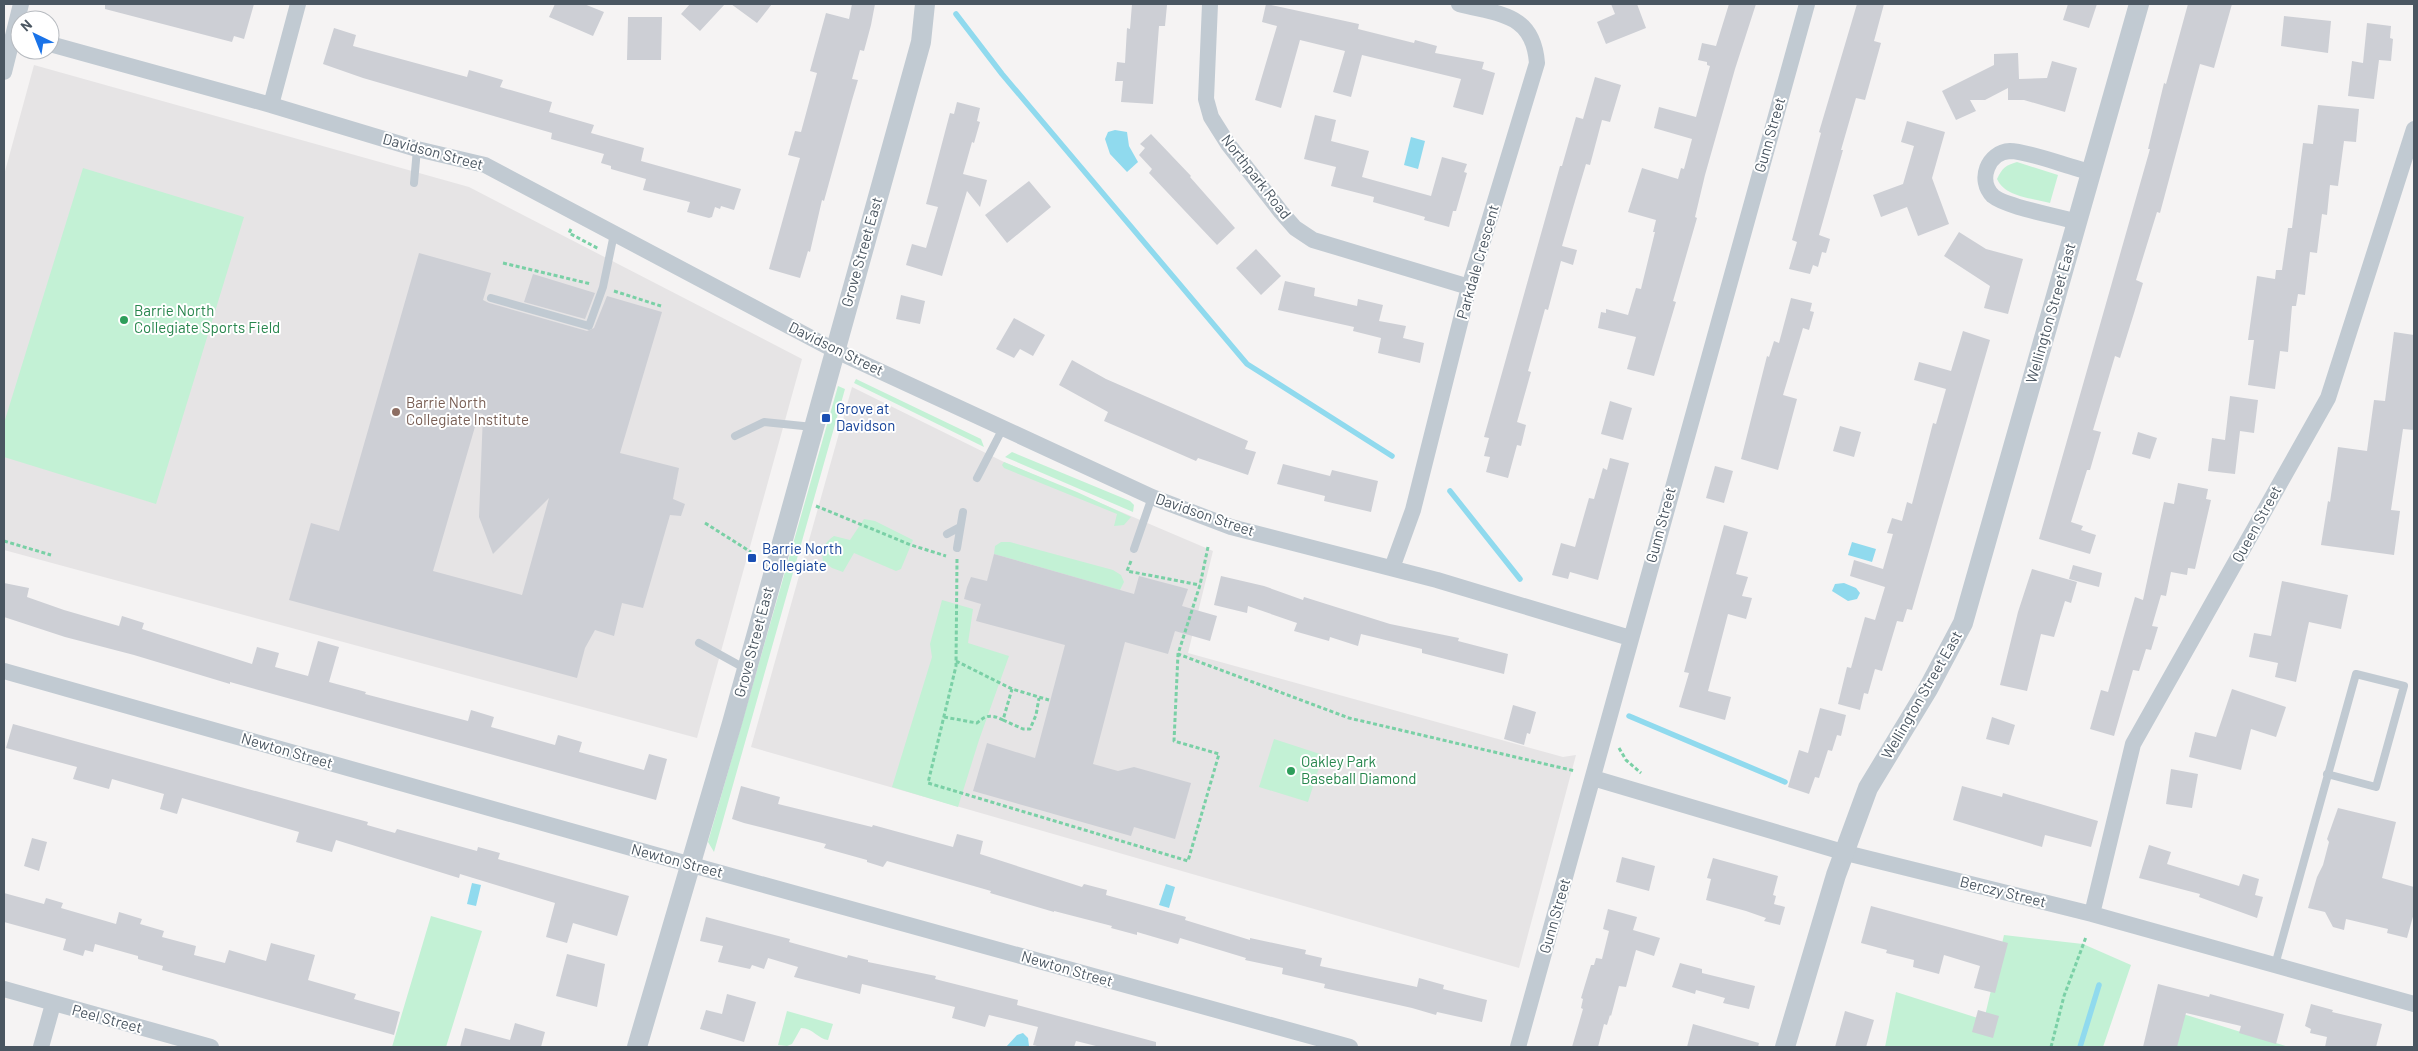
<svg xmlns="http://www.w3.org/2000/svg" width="2418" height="1051" font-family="Barlow,sans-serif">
	<rect width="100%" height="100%" fill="#f5f3f3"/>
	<!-- education -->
	<path fill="#e6e4e5" d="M34 65 469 187 802 359 697 738 4 550V175Z
		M852 387 1004 462 1213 551 1188 653 1563 757 1576 755 1519 968 751 747Z"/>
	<!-- green -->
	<path fill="#c3f1d5" d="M2017 162 2058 175 2050 203C2032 198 2005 197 1997 179 2002 168 2006 165 2017 162Z
		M83 168 244 217 156 504 4 457V423Z
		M856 379 981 439 984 447 854 383Z
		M838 386 845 389 714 852 708 842Z
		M1012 452 1130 501 1134 505 1133 512 1005 457Z
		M1004 462 1077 492 1131 517 1124 525 1114 526 1117 514 1004 468 1002 465Z
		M864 519 875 521 913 540 901 569 896 571 854 553 843 572 832 568 823 561C821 549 824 543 834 536L850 540Z
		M1001 542H1010L1113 570 1121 575 1124 582 1120 590 994 554 995 546Z
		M942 600 973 609 968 643 1009 656 979 740 958 807 892 787 932 657 930 644Z
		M1274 739 1323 755 1308 802 1259 787Z
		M431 916 482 931 446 1047H392Z
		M2004 935 2083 944 2131 965 2103 1047H1885L1896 992 1984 1020Z
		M787 1011 833 1024 828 1040C818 1039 813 1028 801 1028L792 1044 787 1046 778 1045Z
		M2180 1013 2289 1047H2163Z"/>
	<!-- water -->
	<path fill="#90daee" d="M1115 130 1127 132 1129 146 1138 162 1127 172 1110 154 1105 139 1108 132Z
		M1411 137 1425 141 1418 169 1404 165Z
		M1852 542 1876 549 1872 562 1848 555Z
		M1844 583 1856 588 1860 593 1857 599 1848 601 1832 591 1835 584Z
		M472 883 481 885 476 906 467 904Z
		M1166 884 1175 887 1169 908 1159 905Z
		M1023 1033 1028 1038 1029 1046 1006 1047 1017 1035Z"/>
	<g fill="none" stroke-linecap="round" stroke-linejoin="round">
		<!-- stream -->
		<path stroke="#90daee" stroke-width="5.5" d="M956 14 1002 74 1247 364 1392 456
			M1450 491 1520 579
			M1629 716 1785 782
			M2080 1047 2099 985"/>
	</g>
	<!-- building -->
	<path fill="#cdcfd5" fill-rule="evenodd" d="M105 4H254L244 39 234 36 232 42 105 9Z
		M555 4H584L604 12 593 36 549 17Z
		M690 4H725L700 31 681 14Z
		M731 4H772L757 23Z
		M852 4H875L871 25 864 51 860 50 852 79 858 80 852 100 824 201 822 200 810 252 808 251 800 278 769 269 800 158 788 155 795 131 801 132 817 73 810 71 826 13 849 19Z
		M1132 4 1167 5 1165 26H1159L1153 104 1121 102 1123 81H1115L1117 62 1125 63 1127 28 1130 29Z
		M1266 4 1359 24 1358 29 1414 43 1415 40 1437 46 1435 53 1484 62 1482 69 1495 73 1483 115 1453 107 1461 79 1362 55 1351 97 1333 92 1345 51 1300 40 1281 108 1255 100 1277 26 1262 22Z
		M1611 4H1637L1646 28 1606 44 1597 22 1615 14Z
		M1729 4H1756L1735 69 1705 175 1695 217 1697 218 1673 301 1676 302 1654 376 1627 369 1636 337 1598 328 1601 312 1606 313V309L1628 315 1636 288 1641 289 1655 232H1653L1656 220 1628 212 1642 168 1678 179 1681 168 1684 169 1692 139 1654 128 1659 107 1696 117 1710 66 1707 65V62L1698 60 1702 43 1716 46Z
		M1857 4H1884L1874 41 1881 43 1865 100 1856 98 1841 150H1843L1819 235 1830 239 1826 253 1822 252 1818 267 1813 265 1810 274 1789 269 1797 242 1792 240 1821 133 1819 132Z
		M2068 4H2097L2089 28 2063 20Z
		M2188 4H2232L2214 68 2200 64 2160 213 2157 212 2136 280 2143 283 2134 313 2120 358 2115 356 2093 430 2101 432 2090 470H2087L2071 522 2083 526 2081 530 2096 535 2090 554 2039 539 2150 149H2148L2164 83 2166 84Z
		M2284 16 2331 21 2328 53 2281 46Z
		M628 17H662L661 60H627Z
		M2367 23 2391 26 2390 38 2393 39 2391 61 2379 60 2374 99 2348 96 2352 61 2363 63Z
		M334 28 356 35 353 46 467 77 469 70 503 80 500 87 552 102 549 112 594 125 591 133 644 148 641 161 741 189 734 210 721 206 720 209 715 207 712 217 709 218 687 212 690 202 643 190 646 179 611 169V166L601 163 604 154 551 139 552 133 363 78 323 64Z
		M2018 53 2019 79 2047 78 2052 61 2077 68 2065 112 2024 100H2008V88L1985 100H1970L1976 111 1956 120 1942 91 1994 65V54Z
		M1595 77 1621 85 1610 122 1602 120 1590 165 1586 164 1572 211 1562 246 1577 250 1573 265 1561 261 1548 310 1545 309 1528 371 1531 372 1517 422 1526 425 1521 446 1517 445 1508 478 1486 472 1490 457 1484 456 1489 438 1484 437 1560 166H1562L1576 117 1583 119Z
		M957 102 980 108 977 121 980 122 974 143 972 142 963 174 987 180 980 207 967 191 942 276 906 265 912 244 926 248 938 207 926 204 950 113 954 114Z
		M2318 105 2359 109 2356 142 2344 141 2338 186 2330 185 2327 215 2322 214 2317 253 2310 252 2305 295 2298 294 2296 306H2292L2288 352 2280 351 2275 389 2248 385 2254 340H2248L2257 276 2275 279 2276 270H2282L2288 228H2292L2303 143 2313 144Z
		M1315 115 1336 120 1331 141 1369 151 1362 177 1431 196 1442 157 1467 164 1464 172 1467 173 1456 211H1453L1449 227 1424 220 1425 217 1373 202 1374 197 1331 186 1336 167 1304 159Z
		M1907 121 1945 132 1932 178 1949 224 1918 236 1907 207 1881 217 1873 195 1903 184 1914 146 1901 142Z
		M1151 134 1191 176 1190 177 1235 228 1217 245 1149 173 1152 169 1139 155 1145 148 1140 144Z
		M1029 181 1051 207 1007 243 985 215Z
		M1959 232 1986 249 2023 259 2008 314 1984 308 1990 286 1944 256Z
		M1256 249 1281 276 1261 295 1236 268Z
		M419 253 491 273 483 300 489 303 587 331 594 328 607 296 662 312 620 453 679 468 673 499 685 504 681 516 670 515 643 608 622 603 614 636 595 630 585 648 577 678 289 600 311 523 339 531ZM479 413 483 414 479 517 493 554 549 498 522 595 433 571Z
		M533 274 595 293 585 319 524 302Z
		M1285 281 1315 288 1314 296 1357 306 1358 299 1383 305 1379 321 1406 326 1403 338 1424 343 1420 363 1378 353 1381 338 1353 331 1354 327 1278 310Z
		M901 295 925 301 920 324 896 319Z
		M1791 298 1812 303 1810 311 1814 312 1809 330 1803 328 1783 395 1797 399 1778 470 1741 459 1767 356 1769 357 1774 341 1779 343Z
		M1014 318 1045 335 1033 356 1020 349 1014 358 996 349Z
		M1963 331 1990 340 1912 610 1907 609 1903 622 1897 621 1882 671 1875 669 1868 694 1864 693 1860 710 1838 704 1847 667 1851 668 1865 617 1875 620 1885 587 1850 576 1854 560 1883 569 1893 534 1887 533 1892 518 1902 521 1907 502 1912 504 1933 423 1936 424 1946 389 1914 380 1919 362 1951 371Z
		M2394 332 2414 335V430L2403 429 2391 510 2400 511 2394 555 2321 545 2328 501 2330 502 2338 447 2367 451 2374 400 2385 401Z
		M1072 360 1106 379 1248 441 1245 449 1256 452 1248 475 1198 458 1196 461 1104 421 1108 412 1059 385Z
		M2230 396 2258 400 2254 433 2240 431 2235 474 2208 471 2212 438 2225 440Z
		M1610 401 1632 408 1623 440 1601 434Z
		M1840 426 1861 432 1854 457 1833 451Z
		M2138 432 2157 438 2150 459 2132 454Z
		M1610 458 1629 463 1598 580 1570 572 1568 579 1552 575 1561 543 1575 547 1589 498 1594 499 1603 468 1607 470Z
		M1283 464 1330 476 1332 470 1378 481 1371 512 1324 501 1325 496 1277 484Z
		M1715 466 1733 471 1724 503 1706 498Z
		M2178 483 2208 489 2206 499 2211 500 2195 569 2188 568 2187 575 2171 572 2166 596 2161 595 2152 626 2158 627 2151 650 2146 649 2139 671 2133 670 2114 736 2090 729 2101 690 2108 692 2135 597 2143 600 2164 502 2174 504Z
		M1724 525 1748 532 1736 574 1748 577 1742 596 1752 598 1746 619 1728 614 1708 691 1731 697 1725 720 1679 707 1689 673 1684 672Z
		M994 554 1134 594 1139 576 1188 589 1182 606 1217 616 1210 641 1175 631 1168 654 1125 642 1093 764 1118 771 1134 767 1191 783 1175 839 1134 827 1131 836 973 791 987 743 1035 758 1065 645 976 621 981 604 964 599 967 587 971 577 987 581Z
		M2073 565 2102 573 2099 587 2069 579Z
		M2032 569 2077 582 2071 603 2065 601 2054 637 2041 634 2027 691 2000 685 2018 612Z
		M1221 576 1264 586 1303 600 1304 597 1390 624 1459 638 1458 641 1508 654 1504 674 1422 653V649L1361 634 1358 646 1330 637 1329 641 1294 631 1297 623 1248 606 1247 613 1214 605Z
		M2282 581 2348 595 2341 629 2309 622 2296 682 2275 677 2278 663 2249 657 2254 633 2271 636Z
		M4 583 29 588 27 597 64 610 119 626 122 616 144 623 142 629 252 664 257 647 279 653 275 667 308 676 318 641 339 647 329 682 366 692 365 694 468 721 471 710 494 717 491 727 555 745 558 735 582 742 579 752 644 770 649 754 667 759 656 800 230 682V684L134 655 65 637 4 617Z
		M2232 689 2286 707 2276 737 2251 729 2241 770 2189 757 2195 732 2216 737Z
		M1513 705 1536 712 1530 734 1527 733 1524 745 1504 739Z
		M1820 708 1846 715 1841 736 1837 735 1832 751 1828 750 1819 778 1815 777 1809 794 1788 787 1799 750 1808 753Z
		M1992 717 2015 725 2009 745 1986 739Z
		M13 724 346 816 368 822 367 825 395 833 397 829 477 851 478 847 500 853 498 859 629 896 617 936 573 923 567 943 546 937 555 903 460 874 459 878 336 840 332 852 296 842 299 832 182 798 177 814 160 809 164 794 112 779 109 789 73 779 77 767 6 748Z
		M2171 769 2198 774 2192 808 2166 804Z
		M741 786 780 797 778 804 872 827 873 825 953 847 957 834 983 841 980 854 1082 887 1084 884 1107 890 1106 895 1186 917 1185 920 1250 940V938L1306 950 1305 954 1322 958 1320 966 1417 987 1419 978 1444 985 1443 989 1487 1000 1482 1022 1437 1012 1436 1015 1412 1008 1324 988 1325 984 1282 974 1283 968 1245 960 1246 958 1180 938 1178 944 1137 932V935L1111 928 1112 926 1054 911V912L990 893 991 891 887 861 883 867 867 862V860L824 848 826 844 744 823 732 819Z
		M1962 786 2002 797 2003 793 2098 821 2091 847 2045 835 2042 847 1953 820Z
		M2338 808 2396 822 2382 878 2414 887V913L2407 938 2387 933 2388 929 2346 919 2344 930 2333 927 2325 912 2308 908 2317 877 2323 865 2329 842 2327 839Z
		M32 838 47 842 39 871 24 866Z
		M2149 845 2171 852 2167 864 2239 886 2243 874 2259 879 2255 895 2263 897 2257 918 2199 897 2200 894 2139 878Z
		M1622 857 1655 866 1649 891 1616 882Z
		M1713 858 1778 876 1773 895 1776 896 1774 904 1785 907 1780 925 1764 921 1766 918 1746 911 1706 900 1711 879 1707 878Z
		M4 893 44 904 46 898 63 903 61 908 116 924 119 912 142 919 140 924 164 931 162 937 196 946 194 955 225 963 229 950 266 961 271 943 315 955 308 980 356 994 354 999 400 1012 394 1035 162 970 163 966 138 959V956L95 944 93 952 85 950 83 956 63 950 66 939 4 922Z
		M1871 906 2008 943 1995 993 1974 988 1980 966 1944 955 1939 974 1913 967 1914 960 1886 953 1887 950 1861 943Z
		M1608 909 1637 917 1633 930 1660 938 1654 956 1636 950 1626 987 1619 986 1611 1016 1610 1015 1607 1025 1604 1024 1598 1047H1572L1583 1009 1581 1008 1583 999 1581 998 1591 965H1594L1596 958 1602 959 1609 931 1603 929Z
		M706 917 790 939 789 942 847 958 848 955 868 960V962L936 976 935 979 1018 1000 1017 1005 1156 1042V1047H1100L1076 1041 1074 1047H1041L1033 1045 1038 1027 989 1015 985 1027 952 1018 955 1007 862 984 860 994 794 977 798 967 768 958 764 969 752 965 750 969 718 962 723 946 700 941Z
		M567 954 605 964 597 1007 556 996Z
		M1680 963 1702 969V973L1755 986 1749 1009 1723 1003 1725 998 1696 990 1695 994 1672 987Z
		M2158 984 2209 997 2210 994 2284 1014 2276 1044 2239 1033 2241 1026 2186 1013 2177 1047H2143Z
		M727 994 756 1002 744 1042 700 1029 706 1010 722 1014Z
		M2311 1004 2333 1010 2332 1012 2382 1024 2376 1047H2325L2327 1037 2310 1033 2311 1029 2305 1026Z
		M1978 1010 1999 1016 1993 1038 1972 1032Z
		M1845 1011 1874 1020 1866 1047H1835Z
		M515 1023 545 1032 541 1047H460L465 1028 510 1040Z
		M1693 1024 1759 1043 1758 1047H1687Z"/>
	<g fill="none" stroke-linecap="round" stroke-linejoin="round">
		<!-- path -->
		<path stroke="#7ad0a6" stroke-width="3" stroke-dasharray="4 2.5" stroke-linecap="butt" d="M571 229 569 233 599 249
			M503 263 591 284
			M614 291 661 306
			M816 506 911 545 946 556
			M705 523 751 552
			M4 541 51 555
			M1208 547 1200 585 1178 654 1349 718 1575 771
			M957 559 956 666 928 783 1188 861 1219 754 1174 741 1178 654
			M1131 561 1127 571 1200 585
			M956 661 1012 689 1049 700
			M944 717 977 723C986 715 991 714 1003 720L1012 689
			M1003 720 1023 729H1030L1036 715 1039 698
			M1619 748 1626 760 1641 773
			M2051 1047 2064 996 2086 937"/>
		<!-- service -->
		<path stroke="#c1cad2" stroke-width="8" d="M414 183 417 149
			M491 298 589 326 603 287 614 234
			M735 436 764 422 813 427
			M977 478 1003 428
			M947 534 960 527
			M957 548 963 512
			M1134 549 1152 497
			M699 643 746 669
			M2275 965 2356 674 2404 686 2376 787 2327 774"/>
		<!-- minor -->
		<path stroke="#c1cad2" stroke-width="16" d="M1210 4 1206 99 1211 117 1228 144 1281 212 1295 228 1313 240 1469 287
			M50 44 271 105 417 149 485 165 834 350 1152 497 1231 527 1437 580 1630 638
			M4 72 21 4
			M271 105 298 4
			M2077 222C2058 216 2006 207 1993 196 1977 180 1988 152 2010 151 2028 151 2071 168 2091 172
			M1392 568 1413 510 1469 287 1537 63C1533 13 1500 15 1459 4
			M4 671 663 857 1350 1047
			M1593 778 1846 853 2092 914 2414 1004
			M2092 914 2133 744 2328 398 2414 129
			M4 989 211 1047
			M41 1047 53 1004
			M1518 1047 1807 4"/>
		<!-- tertiary -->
		<path stroke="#c1cad2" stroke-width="20" d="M637 1047 732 723 921 42 925 4
			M1785 1047 1836 875 1868 788 1928 689 1963 623 2139 4"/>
	</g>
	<!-- markers -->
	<g fill="#2e9e5b" stroke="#fff" stroke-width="2">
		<circle cx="124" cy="320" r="5"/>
		<circle cx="1291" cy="771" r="5"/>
	</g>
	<circle fill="#8d6e63" stroke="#fff" stroke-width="2" cx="396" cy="412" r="5"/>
	<g fill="#1a4fb4" stroke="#fff" stroke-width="2">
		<rect x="821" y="413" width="10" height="10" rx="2.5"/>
		<rect x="747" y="553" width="10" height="10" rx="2.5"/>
	</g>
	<g text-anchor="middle" stroke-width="4" stroke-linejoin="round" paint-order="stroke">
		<!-- street labels -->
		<g font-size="15" fill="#4a5661" stroke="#fff">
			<text transform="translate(1770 135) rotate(-74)" y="5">Gunn Street</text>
			<text transform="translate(433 152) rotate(15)" y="5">Davidson Street</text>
			<text transform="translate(1256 177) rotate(52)" y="5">Northpark Road</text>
			<text transform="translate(862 252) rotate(-74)" y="5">Grove Street East</text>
			<text transform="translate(1478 262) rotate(-74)" y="5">Parkdale Crescent</text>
			<text transform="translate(2051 313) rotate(-74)" y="5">Wellington Street East</text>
			<text transform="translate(836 349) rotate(26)" y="5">Davidson Street</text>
			<text transform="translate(1205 515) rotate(19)" y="5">Davidson Street</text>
			<text transform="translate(2257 524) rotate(-61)" y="5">Queen Street</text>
			<text transform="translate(1661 525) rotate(-75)" y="5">Gunn Street</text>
			<text transform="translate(754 642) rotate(-75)" y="5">Grove Street East</text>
			<text transform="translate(1922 695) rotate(-60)" y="5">Wellington Street East</text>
			<text transform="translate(287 751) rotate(16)" y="5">Newton Street</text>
			<text transform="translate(677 861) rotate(15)" y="5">Newton Street</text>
			<text transform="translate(2003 892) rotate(14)" y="5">Berczy Street</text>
			<text transform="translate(1555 916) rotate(-74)" y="5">Gunn Street</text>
			<text transform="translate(1067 969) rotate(16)" y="5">Newton Street</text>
			<text transform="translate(107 1019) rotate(15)" y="5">Peel Street</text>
		</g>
		<!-- leisure labels -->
		<g font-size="15" fill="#27864d" stroke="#fff" text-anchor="start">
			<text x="134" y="316">Barrie North<tspan x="134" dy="17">Collegiate Sports Field</tspan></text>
			<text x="1301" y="767">Oakley Park<tspan x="1301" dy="17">Baseball Diamond</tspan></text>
		</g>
		<!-- education labels -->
		<g font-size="15" fill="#785e54" stroke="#fff" text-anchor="start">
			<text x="406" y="408">Barrie North<tspan x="406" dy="17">Collegiate Institute</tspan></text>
		</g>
		<!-- transit labels -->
		<g font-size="15" fill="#164399" stroke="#fff" text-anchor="start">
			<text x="836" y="414">Grove at<tspan x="836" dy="17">Davidson</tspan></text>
			<text x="762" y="554">Barrie North<tspan x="762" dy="17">Collegiate</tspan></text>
		</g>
	</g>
	<!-- border -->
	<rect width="2418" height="1051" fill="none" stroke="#4a5661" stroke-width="10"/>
	<!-- north arrow -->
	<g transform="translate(35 35) rotate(317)"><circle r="24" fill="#ffffff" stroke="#b7bbc0"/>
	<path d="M0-4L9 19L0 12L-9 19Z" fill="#1a73e8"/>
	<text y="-8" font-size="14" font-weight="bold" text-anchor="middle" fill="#4a5661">N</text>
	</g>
</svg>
